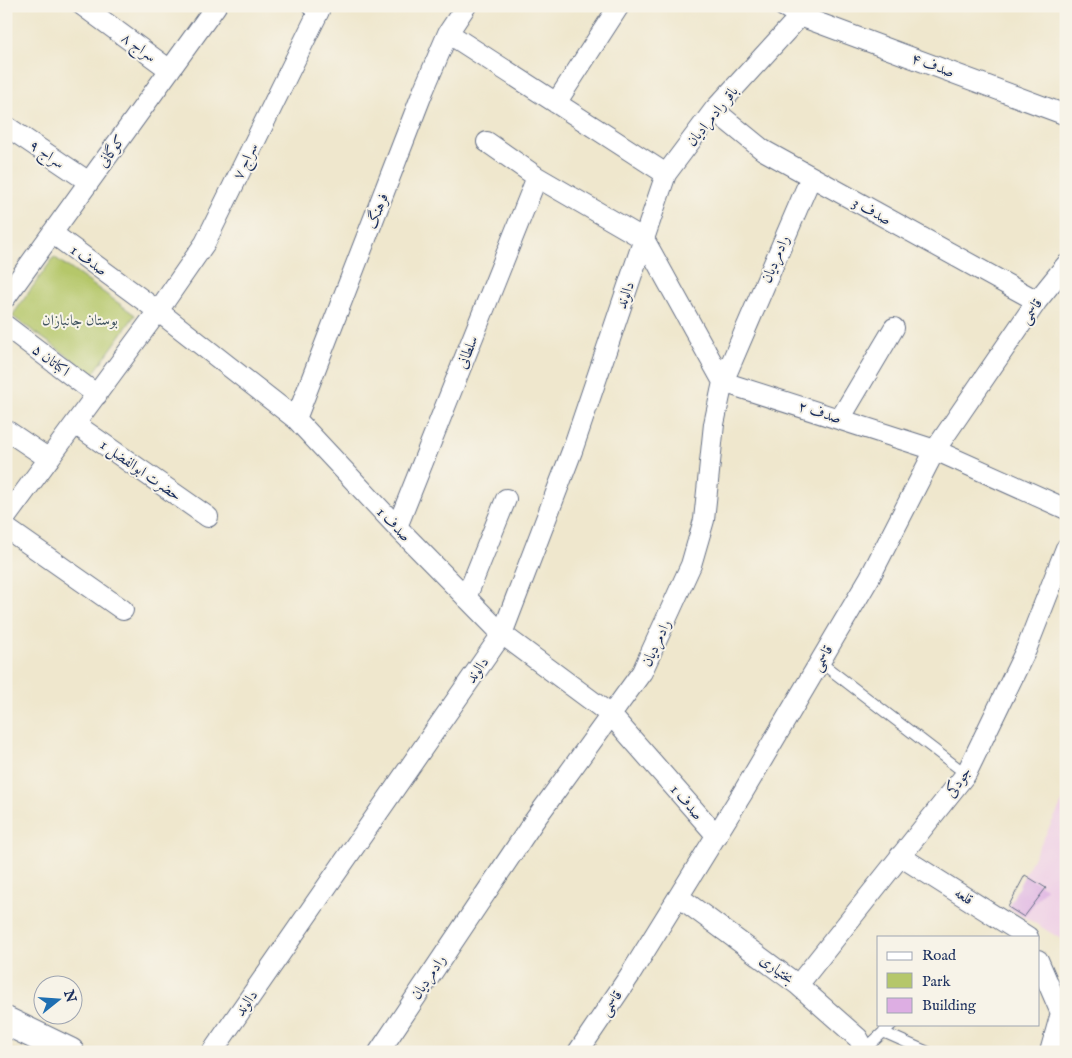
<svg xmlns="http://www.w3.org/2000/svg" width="1072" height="1058" font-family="'IM FELL English',Amiri,serif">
	<rect width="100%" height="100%" fill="#f7f3e8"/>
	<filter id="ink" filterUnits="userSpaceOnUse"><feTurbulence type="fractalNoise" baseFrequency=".02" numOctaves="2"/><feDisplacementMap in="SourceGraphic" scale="10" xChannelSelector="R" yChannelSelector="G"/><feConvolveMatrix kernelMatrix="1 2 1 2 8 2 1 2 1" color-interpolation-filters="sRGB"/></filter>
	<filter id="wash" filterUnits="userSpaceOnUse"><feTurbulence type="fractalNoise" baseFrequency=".0096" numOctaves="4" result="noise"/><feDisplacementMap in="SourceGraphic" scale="20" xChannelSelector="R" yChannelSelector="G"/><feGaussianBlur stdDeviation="1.12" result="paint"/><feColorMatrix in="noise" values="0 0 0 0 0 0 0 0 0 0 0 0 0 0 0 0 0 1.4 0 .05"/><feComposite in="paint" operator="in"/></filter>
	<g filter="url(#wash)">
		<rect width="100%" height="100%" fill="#efe7cd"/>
		<!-- built -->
		<path fill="#efd0e6" d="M1066 795V942L1008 907Z"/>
		<!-- green -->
		<path fill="#b5c76a" stroke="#687b64" d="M54 257 135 315 93 374 12 316Z"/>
		<g id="blocks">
			<!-- building -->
			<path fill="#ddaee3" d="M1025 875 1046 888 1024 917 1008 907Z"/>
		</g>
	</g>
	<g filter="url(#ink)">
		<use href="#blocks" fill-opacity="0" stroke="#656f85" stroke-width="1"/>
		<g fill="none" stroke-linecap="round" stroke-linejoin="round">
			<!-- lane casing -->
			<g stroke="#656f85" stroke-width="12">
				<path id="lane" d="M820 662 966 774
					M883 1032 928 1052
					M862 1052 892 1024"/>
			</g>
			<!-- street casing -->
			<g stroke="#656f85" stroke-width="22">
				<path id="street" d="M83 6 170 70
					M783 6 800 16 1066 115
					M448 33 666 174
					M556 103 619 6
					M714 110 763 150 1037 301
					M6 126 89 182
					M487 142 537 177 644 239
					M52 233 158 311 296 419 397 527 502 634 611 715 717 836
					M644 239 723 382 935 450 1066 509
					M6 297 216 6
					M6 326 97 395
					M296 419 424 89 448 33 466 6
					M840 419 894 328
					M75 424 208 517
					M6 430 49 459
					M6 517 158 311 205 243 319 11 312 6
					M397 527 537 177
					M6 528 123 610
					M466 598 506 499
					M900 856 1028 937
					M679 897 798 985 858 1038 862 1045V1052
					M1038 960 1061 1013 1050 1052
					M798 985 966 774 1026 650 1066 548
					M212 1052 502 634 572 451 666 174 714 110 800 16 801 6
					M379 1052 534 821 642 672 691 565 704 520 714 424 723 382 811 177
					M578 1052 630 975 742 794 870 577 935 450 1037 301 1066 265"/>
			</g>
			<!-- secondary casing -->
			<g stroke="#656f85" stroke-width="30">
				<path id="secondary" d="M6 1021 70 1052"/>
			</g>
			<!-- lane -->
			<use href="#lane" stroke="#fff" stroke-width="10"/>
			<!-- street -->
			<use href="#street" stroke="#fff" stroke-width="20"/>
			<!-- secondary -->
			<use href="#secondary" stroke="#fff" stroke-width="28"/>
		</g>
	</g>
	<g text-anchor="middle" stroke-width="4" stroke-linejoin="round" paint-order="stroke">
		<!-- street labels -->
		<g font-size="15" fill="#1b2f5e" stroke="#f7f3e8">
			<text transform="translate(139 47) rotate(36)" y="5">سراج ۸</text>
			<text transform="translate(933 65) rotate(20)" y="5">صدف ۴</text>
			<text transform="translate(712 116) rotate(-51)" y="5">باقر رادمرادیان</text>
			<text transform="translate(111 151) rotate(-54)" y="5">کوگانی</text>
			<text transform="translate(47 154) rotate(34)" y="5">سراج ۹</text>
			<text transform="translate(245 161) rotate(-64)" y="5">سراج ۷</text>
			<text transform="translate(377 211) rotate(-69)" y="5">فرهنگ</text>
			<text transform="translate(872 211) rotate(29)" y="5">صدف 3</text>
			<text transform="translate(775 259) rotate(-67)" y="5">رادمردیان</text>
			<text transform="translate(89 260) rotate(36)" y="5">صدف 1</text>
			<text transform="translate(625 295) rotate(-71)" y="5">دالوند</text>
			<text transform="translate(1031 311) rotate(-55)" y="5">قاسمی</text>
			<text transform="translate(467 352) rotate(-68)" y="5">سلطانی</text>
			<text transform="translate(51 360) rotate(37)" y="5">اکباتان ۵</text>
			<text transform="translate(820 412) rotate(18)" y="5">صدف ۲</text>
			<text transform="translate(141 470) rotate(35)" y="5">حضرت ابوالفضل 1</text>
			<text transform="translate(394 524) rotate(46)" y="5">صدف 1</text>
			<text transform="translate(656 643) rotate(-65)" y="5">رادمردیان</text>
			<text transform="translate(822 658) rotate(-60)" y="5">قاسمی</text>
			<text transform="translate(477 670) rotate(-55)" y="5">دالوند</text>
			<text transform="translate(958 782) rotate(-55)" y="5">جودکی</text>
			<text transform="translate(687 802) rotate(49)" y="5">صدف 1</text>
			<text transform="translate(964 896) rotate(32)" y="5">قلعه</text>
			<text transform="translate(777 969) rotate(37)" y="5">بختیاری</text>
			<text transform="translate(428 977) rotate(-56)" y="5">رادمردیان</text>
			<text transform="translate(246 1003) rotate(-55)" y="5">دالوند</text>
			<text transform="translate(611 1003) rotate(-56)" y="5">قاسمی</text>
		</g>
		<!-- park labels -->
		<g font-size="15" fill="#425561" stroke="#f7f3e8">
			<text x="80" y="325">بوستان جانبازان</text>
		</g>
	</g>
	<!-- margin -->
	<rect width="1072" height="1058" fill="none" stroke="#f7f3e8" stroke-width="25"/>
	<!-- legend -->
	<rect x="877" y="936" width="162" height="90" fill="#f7f3e8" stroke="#9fa5b1"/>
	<rect x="887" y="952" width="25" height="8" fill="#ffffff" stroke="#9fa5b1"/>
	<text x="922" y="960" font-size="15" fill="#1b2f5e">Road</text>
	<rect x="887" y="973" width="25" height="15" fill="#b5c76a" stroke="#9fa5b1"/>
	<text x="922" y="986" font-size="15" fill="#1b2f5e">Park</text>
	<rect x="887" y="998" width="25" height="15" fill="#ddaee3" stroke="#9fa5b1"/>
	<text x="922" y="1010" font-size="15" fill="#1b2f5e">Building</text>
	<!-- north arrow -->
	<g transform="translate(58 1000) rotate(73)"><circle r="24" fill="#f7f3e8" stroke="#9fa5b1"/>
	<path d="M0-4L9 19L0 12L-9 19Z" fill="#1f6fb2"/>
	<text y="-8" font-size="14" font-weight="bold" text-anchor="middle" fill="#1b2f5e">N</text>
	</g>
</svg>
